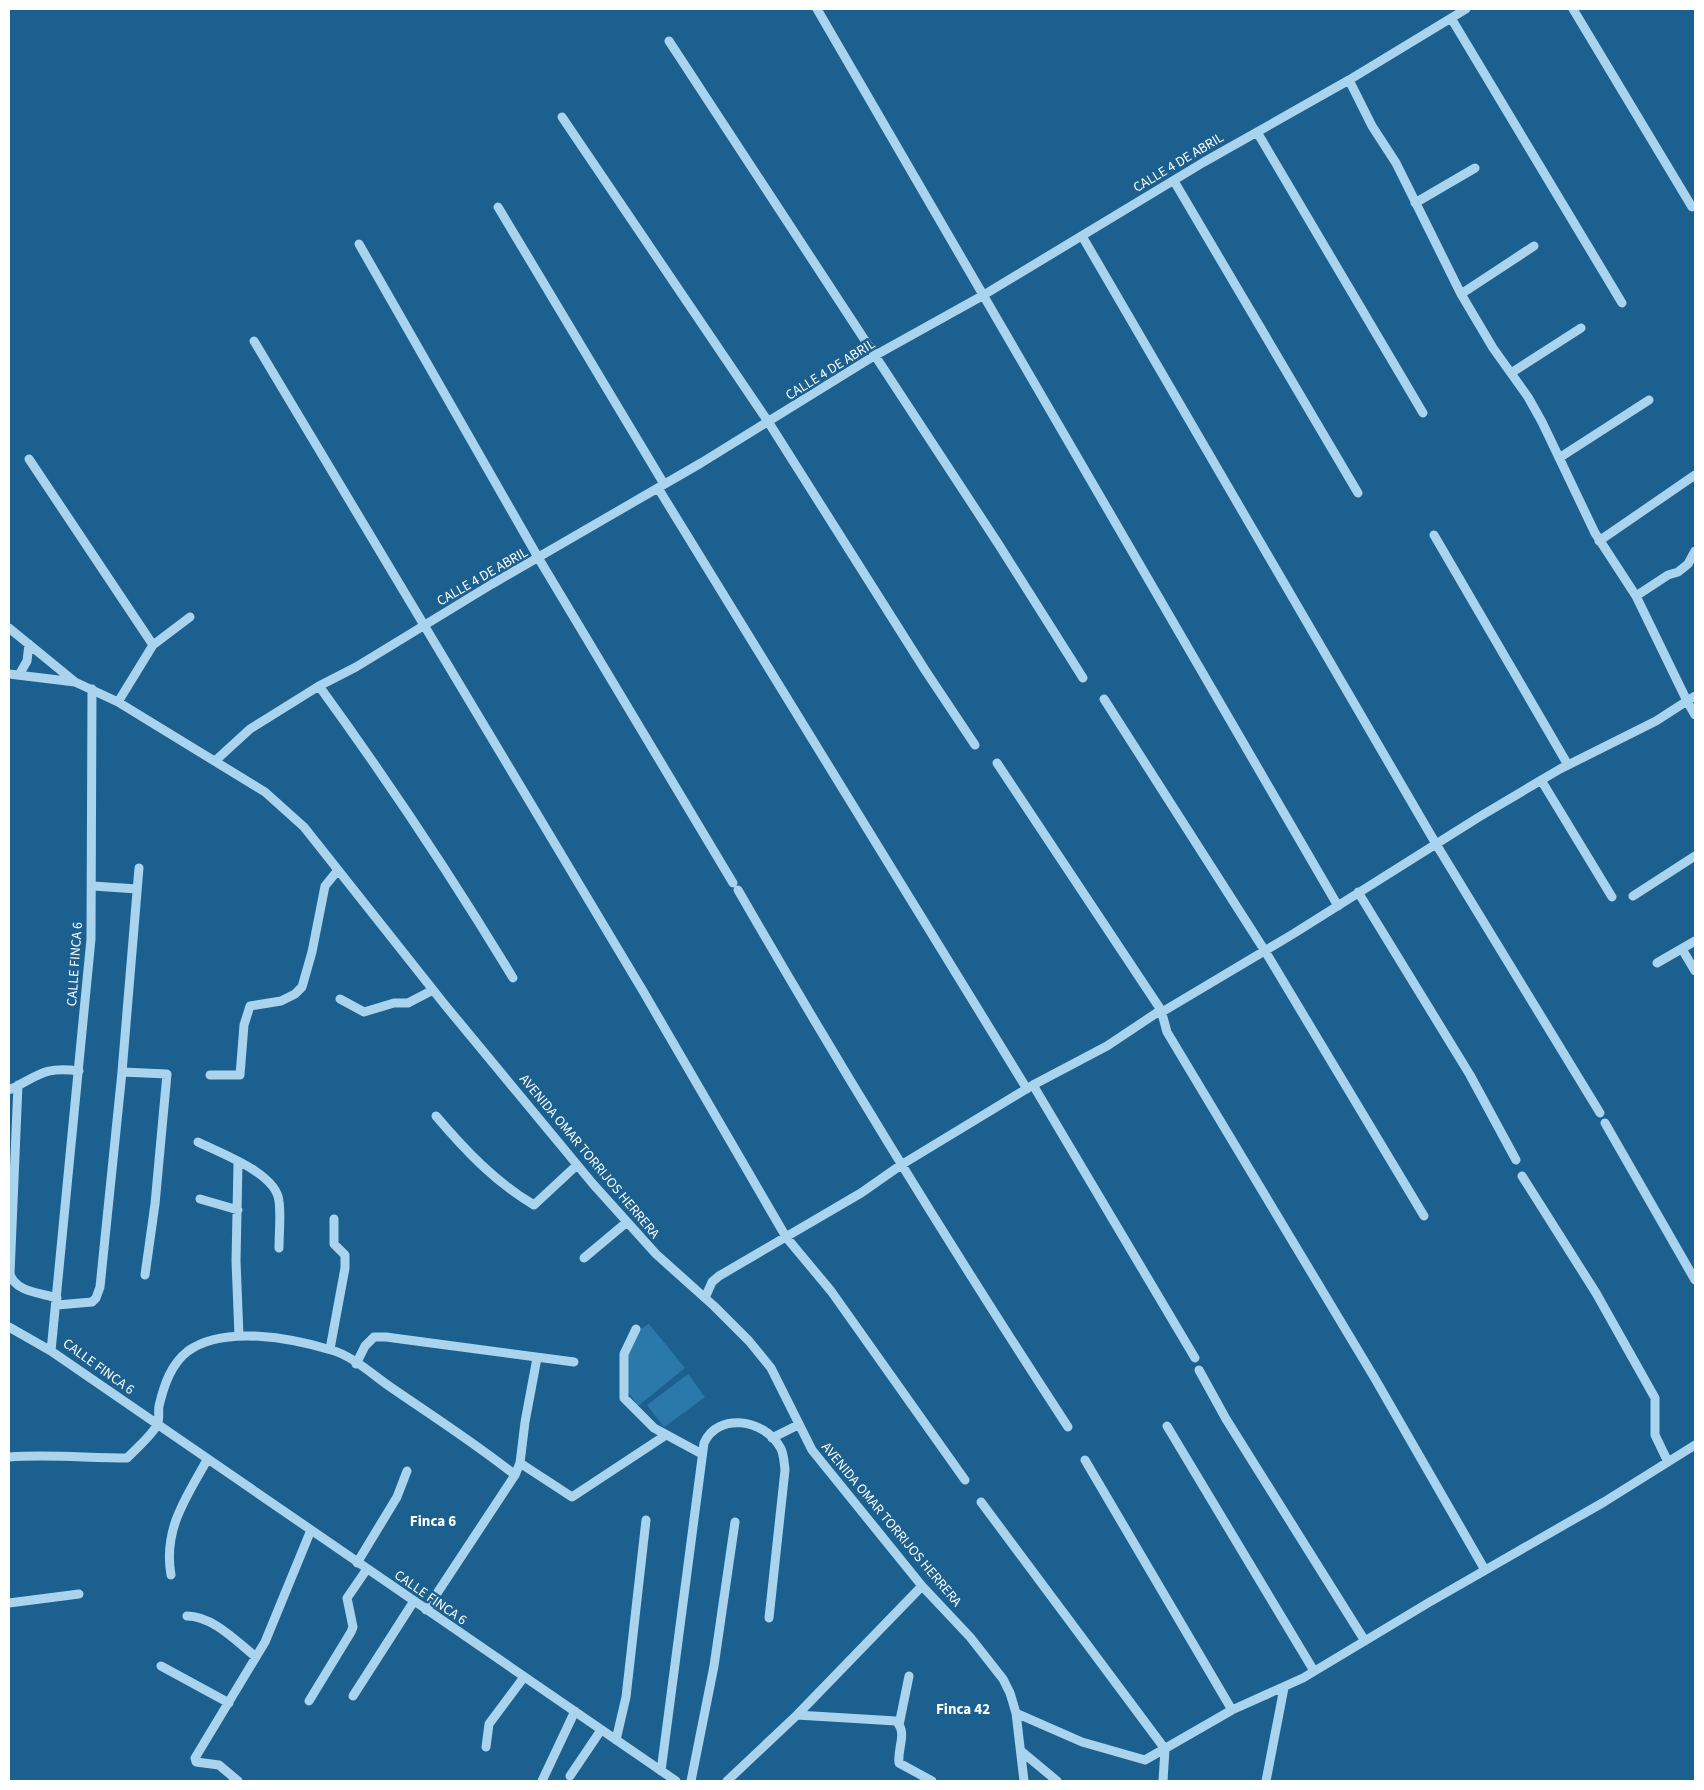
<svg xmlns="http://www.w3.org/2000/svg" width="1704" height="1790" font-family="'Source Sans 3',sans-serif">
	<rect width="100%" height="100%" fill="#1b608f"/>
	<!-- green -->
	<path fill="#2b79ab" d="M649 1324 685 1368 638 1406 626 1389 627 1354 640 1329Z
		M688 1374 705 1397 664 1427 647 1405Z"/>
	<g fill="none" stroke-linecap="round" stroke-linejoin="round">
		<!-- minor -->
		<path stroke="#aad3ee" stroke-width="9" d="M817 9 1338 906
			M1573 9 1692 207
			M1451 18 1622 303
			M669 41 999 545 1083 678
			M1349 80 1372 126 1396 163 1461 294 1493 348 1528 397 1542 422 1595 533 1636 596 1687 701 1695 696
			M562 117 769 423 925 670 975 745
			M1257 132 1423 413
			M1174 181 1358 493
			M1415 203 1475 168
			M498 207 664 484 658 488 1027 1089
			M1082 236 1436 844 1600 1113
			M359 244 539 559 733 883
			M1461 294 1534 246
			M254 341 643 991 786 1237 831 1291 965 1480
			M1511 373 1581 328
			M1559 458 1649 400
			M29 459 153 645
			M1434 535 1568 765
			M1599 541 1695 475
			M1636 596 1668 575 1678 572 1688 564 1695 551
			M9 628 75 682
			M9 674 75 682 118 702 265 792 304 827 445 1005 593 1184 656 1254 714 1306 749 1341 771 1368 812 1450 922 1586 970 1637 1003 1679 1010 1693 1016 1713 1024 1781
			M19 675 27 661 29 644
			M319 686C388 781 452 877 513 978
			M1104 699 1265 951 1424 1216
			M118 702 153 645 190 617
			M215 761 250 729 319 686 356 667 492 584 701 463 874 356 982 296 1204 162 1349 80 1466 9
			M997 763 1161 1010 1167 1032 1374 1377 1485 1570
			M1541 780 1612 897
			M93 886 137 889
			M738 890C843 1072 953 1251 1068 1427
			M1358 892 1470 1075 1516 1160
			M1633 896 1695 856
			M1682 949 1695 971
			M1657 963 1695 941
			M340 999 364 1012 394 1003H408L433 990
			M122 1072 167 1074 155 1204 145 1275
			M210 1075H240L244 1025 250 1006 281 1001 295 994 302 987 312 952 325 886 338 870
			M18 1085 10 1274C15 1292 41 1293 57 1298
			M1033 1085 1195 1358
			M9 1090C39 1076 43 1066 79 1071
			M436 1116C465 1150 495 1182 534 1205L577 1165
			M1605 1123 1695 1280
			M198 1142C222 1154 276 1173 279 1201 281 1216 279 1233 279 1248
			M238 1163 236 1261 239 1336
			M1522 1176 1596 1293 1655 1398V1435L1668 1462
			M200 1199 238 1210
			M584 1258 627 1222
			M705 1298 712 1282 719 1276 861 1193 901 1165 1033 1085 1107 1046 1161 1010 1162 1012 1293 934 1479 817 1560 769 1656 721 1687 701 1695 715
			M57 1305 92 1302 96 1298 100 1287 122 1072 139 868
			M9 1327 51 1351 676 1781
			M636 1329 624 1354V1398L654 1428 702 1454
			M330 1349 345 1268V1255L334 1244V1219
			M51 1351 91 939 92 689
			M356 1364 365 1346 374 1337H386L574 1362
			M1199 1370 1226 1419 1365 1641
			M1167 1426 1314 1671
			M772 1438 798 1425
			M9 1457C48 1454 87 1458 127 1458 135 1450 152 1435 157 1425 160 1420 158 1412 159 1406 164 1385 171 1364 188 1351 224 1325 292 1338 331 1350 351 1355 372 1374 389 1386 431 1415 475 1443 515 1475
			M1085 1460 1232 1710
			M520 1463 572 1497 666 1435
			M981 1502 1165 1749 1163 1781
			M357 1563 397 1497 407 1471
			M171 1575C163 1529 186 1498 207 1460
			M9 1603 79 1594
			M426 1610 515 1475 520 1463 525 1422 537 1358
			M187 1616C213 1616 237 1642 256 1657
			M161 1666 229 1703
			M353 1696 414 1601
			M309 1701 351 1632 353 1627 347 1598 367 1569
			M1016 1713 1082 1742 1145 1760 1232 1710 1303 1678 1428 1603 1604 1502 1695 1445
			M797 1715 896 1721C908 1733 897 1748 899 1763L932 1781
			M899 1725 909 1676
			M616 1740 626 1697 646 1520
			M486 1747 489 1724 524 1677
			M1021 1751 1057 1781
			M661 1771 704 1443C718 1412 764 1419 780 1447 784 1453 784 1462 785 1470L769 1618
			M570 1776 601 1730
			M238 1781 219 1765 196 1762 195 1758 265 1642 311 1530
			M542 1781 575 1711
			M691 1781 714 1666 735 1522
			M727 1781 797 1715 922 1586
			M1266 1781 1284 1688"/>
	</g>
	<g text-anchor="middle" stroke-width="5" stroke-linejoin="round" paint-order="stroke">
		<!-- street labels -->
		<g font-size="14" fill="#fff" stroke="#1b608f">
			<text transform="translate(1178 162) rotate(-31)" y="5">CALLE 4 DE ABRIL</text>
			<text transform="translate(830 369) rotate(-32)" y="5">CALLE 4 DE ABRIL</text>
			<text transform="translate(482 576) rotate(-30)" y="5">CALLE 4 DE ABRIL</text>
			<text transform="translate(74 964) rotate(-86)" y="5">CALLE FINCA 6</text>
			<text transform="translate(590 1156) rotate(50)" y="5">AVENIDA OMAR TORRIJOS HERRERA</text>
			<text transform="translate(99 1366) rotate(36)" y="5">CALLE FINCA 6</text>
			<text transform="translate(892 1524) rotate(50)" y="5">AVENIDA OMAR TORRIJOS HERRERA</text>
			<text transform="translate(431 1597) rotate(35)" y="5">CALLE FINCA 6</text>
		</g>
		<!-- neighbourhood labels -->
		<g font-size="15" font-weight="bold" fill="#fff" stroke="#1b608f">
			<text x="433" y="1526">Finca 6</text>
			<text x="963" y="1714">Finca 42</text>
		</g>
	</g>
	<!-- border -->
	<rect width="1704" height="1790" fill="none" stroke="#ffffff" stroke-width="20"/>
</svg>
